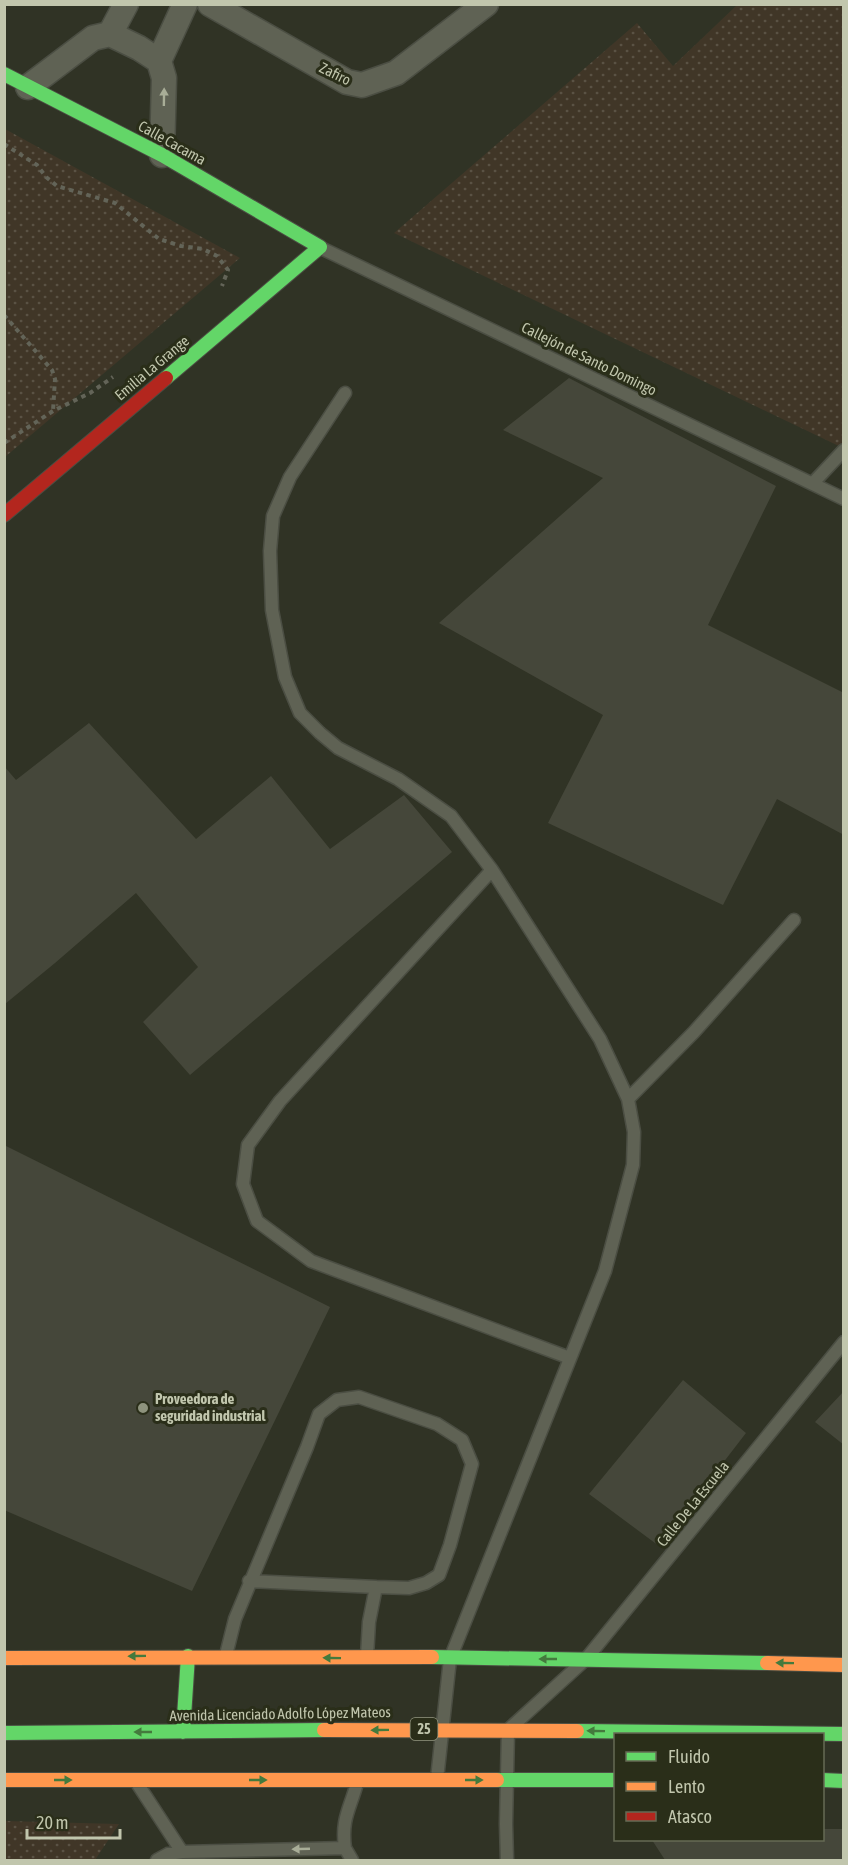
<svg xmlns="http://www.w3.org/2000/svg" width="848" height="1865" font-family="'Asap Condensed',sans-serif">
	<defs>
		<pattern id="grass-dots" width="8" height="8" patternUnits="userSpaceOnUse" patternTransform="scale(1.5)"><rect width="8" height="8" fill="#403627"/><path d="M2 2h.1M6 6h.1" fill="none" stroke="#5a5244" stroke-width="1.8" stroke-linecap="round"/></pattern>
	</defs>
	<rect width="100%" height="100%" fill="#303325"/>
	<!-- grass -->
	<path fill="url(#grass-dots)" d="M737 5H843V448L394 233 637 23 673 66Z
		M5 129 240 258 5 457Z
		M5 1821 119 1824 95 1860H5Z"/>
	<!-- building -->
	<path fill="#45473a" d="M569 378 776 486 708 625 844 693V835L777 799 723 905 548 823 603 715 439 623 603 478 503 430Z
		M89 723 196 839 271 776 330 849 404 795 452 852 190 1075 143 1022 198 967 136 893 55 963 5 1004 4 766 16 780Z
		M4 1145 330 1307 192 1591 4 1510Z
		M683 1380 746 1433 659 1546 589 1494Z
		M844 1391V1445L815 1422Z
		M822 1829H844V1860H665L652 1840H822Z"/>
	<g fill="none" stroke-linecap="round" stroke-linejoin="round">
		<!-- lane casing -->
		<g stroke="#4b4e43" stroke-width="15">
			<path id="lane" d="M321 248 844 499
				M345 393 290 477 273 516 270 551 272 610 285 677 300 713 320 733 338 748 398 779 451 816 492 870 600 1039 628 1099 634 1132 633 1165 605 1271 450 1659 437 1779
				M813 483 844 450
				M492 870 280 1101 248 1145 243 1184 257 1221 311 1261 570 1358
				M628 1099 694 1032 794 920
				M249 1581 376 1587 369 1622 367 1656
				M226 1655 235 1619 307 1447 319 1414 337 1400 359 1397 437 1424 462 1440 472 1464 450 1545 439 1575 426 1583 409 1588 376 1587
				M137 1783 182 1852
				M345 1848C341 1819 350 1809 357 1783
				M157 1860 168 1854 182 1852 345 1848 352 1860
				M507 1860 506 1824 508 1730 586 1659 844 1342"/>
		</g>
		<!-- street casing -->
		<g stroke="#4b4e43" stroke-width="27">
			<path id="street" d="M210 4 347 82 362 85 396 73 486 4
				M110 34 126 4
				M159 61 185 4
				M28 87 93 38 110 34 139 48 159 61 164 78 162 155"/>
		</g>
		<!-- fast casing -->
		<g stroke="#4b4e43" stroke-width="16">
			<path id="fast" d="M4 74 162 155 320 247 166 378
				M432 1657 767 1663
				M577 1731 844 1734
				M183 1732 188 1656
				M4 1733 324 1730
				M497 1780H616
				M822 1780 844 1781"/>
		</g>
		<!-- slow casing -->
		<g stroke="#4b4e43" stroke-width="16">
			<path id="slow" d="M4 1658 432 1657
				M767 1663 844 1665
				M324 1730 577 1731
				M4 1780H497"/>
		</g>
		<!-- jam casing -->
		<g stroke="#4b4e43" stroke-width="16">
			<path id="jam" d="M4 515 166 378"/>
		</g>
		<!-- path -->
		<path stroke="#636458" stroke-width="4" stroke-dasharray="4.5 4.5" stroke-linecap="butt" d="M4 144 37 165 46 177 57 186 115 203 159 239 181 246 203 249 217 256 228 270 222 286
			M4 315 52 370 55 379 53 411
			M4 443 53 411 90 393 113 377"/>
		<!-- lane -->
		<use href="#lane" stroke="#5f6254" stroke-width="12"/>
		<!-- street -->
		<use href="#street" stroke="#5f6254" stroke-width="24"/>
		<!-- fast -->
		<use href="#fast" stroke="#63d668" stroke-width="14"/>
		<!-- slow -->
		<use href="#slow" stroke="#ff974d" stroke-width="14"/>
		<!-- jam -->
		<use href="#jam" stroke="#b3261e" stroke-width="14"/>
	</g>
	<!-- one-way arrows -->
	<defs><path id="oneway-solid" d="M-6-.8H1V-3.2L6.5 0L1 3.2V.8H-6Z" transform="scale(1.5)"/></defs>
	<g fill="#a8ad97">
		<use href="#oneway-solid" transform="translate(164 97) rotate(-89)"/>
		<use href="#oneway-solid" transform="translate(301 1849) rotate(178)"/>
	</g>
	<g fill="#447a3d">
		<use href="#oneway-solid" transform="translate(137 1656) rotate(179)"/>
		<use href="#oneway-solid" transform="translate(332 1658) rotate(-179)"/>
		<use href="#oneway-solid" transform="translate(548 1659) rotate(180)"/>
		<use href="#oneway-solid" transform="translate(785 1663) rotate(-179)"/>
		<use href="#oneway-solid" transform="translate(380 1730) rotate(179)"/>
		<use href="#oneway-solid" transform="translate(596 1731) rotate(-179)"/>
		<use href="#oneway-solid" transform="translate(143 1732) rotate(180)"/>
		<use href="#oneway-solid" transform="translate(63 1780)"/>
		<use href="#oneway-solid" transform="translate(258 1780)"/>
		<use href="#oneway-solid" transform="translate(474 1780)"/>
	</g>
	<!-- markers -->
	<circle fill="#8e937d" stroke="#2a2e19" stroke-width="2" cx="143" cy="1408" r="6"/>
	<g text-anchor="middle" stroke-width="6" stroke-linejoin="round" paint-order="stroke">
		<!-- shield labels -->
		<rect fill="#2a2e19" stroke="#949881" stroke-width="1.5" x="410.5" y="1718" width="27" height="22" rx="4.5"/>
		<g font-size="14" font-weight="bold" fill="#c1c6ad">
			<text x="424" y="1734">25</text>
		</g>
		<!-- street labels -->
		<g font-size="15" fill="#c1c6ad" stroke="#2a2e19">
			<text transform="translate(335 74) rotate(26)" y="5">Zafiro</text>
			<text transform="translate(172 143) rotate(29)" y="5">Calle Cacama</text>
			<text transform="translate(589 359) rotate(26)" y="5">Callejón de Santo Domingo</text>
			<text transform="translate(152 368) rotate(-40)" y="5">Emilia La Grange</text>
			<text transform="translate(693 1504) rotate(-51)" y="5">Calle De La Escuela</text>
			<text transform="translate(280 1714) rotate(-1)" y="5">Avenida Licenciado Adolfo López Mateos</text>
		</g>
		<!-- poi labels -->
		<g font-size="15" font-weight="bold" fill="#c1c6ad" stroke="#2a2e19" text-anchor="start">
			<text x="155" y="1404">Proveedora de<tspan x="155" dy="17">seguridad industrial</tspan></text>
		</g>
	</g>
	<!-- border -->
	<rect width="848" height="1865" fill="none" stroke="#c1c6ad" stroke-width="12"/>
	<!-- legend -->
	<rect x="614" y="1733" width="210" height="108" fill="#2a2e19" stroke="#666b54" stroke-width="1.5"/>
	<rect x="626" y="1752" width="30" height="9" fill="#63d668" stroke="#666b54" stroke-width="1.5"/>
	<text x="668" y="1763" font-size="18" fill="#c1c6ad">Fluido</text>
	<rect x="626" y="1782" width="30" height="9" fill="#ff974d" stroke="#666b54" stroke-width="1.5"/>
	<text x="668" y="1793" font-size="18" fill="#c1c6ad">Lento</text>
	<rect x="626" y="1812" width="30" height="9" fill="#b3261e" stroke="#666b54" stroke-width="1.5"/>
	<text x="668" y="1823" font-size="18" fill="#c1c6ad">Atasco</text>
	<!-- scale -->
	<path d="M27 1829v9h93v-9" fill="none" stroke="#c1c6ad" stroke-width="3"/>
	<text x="36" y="1829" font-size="18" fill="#c1c6ad" stroke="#2a2e19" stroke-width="4.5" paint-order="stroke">20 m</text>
</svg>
